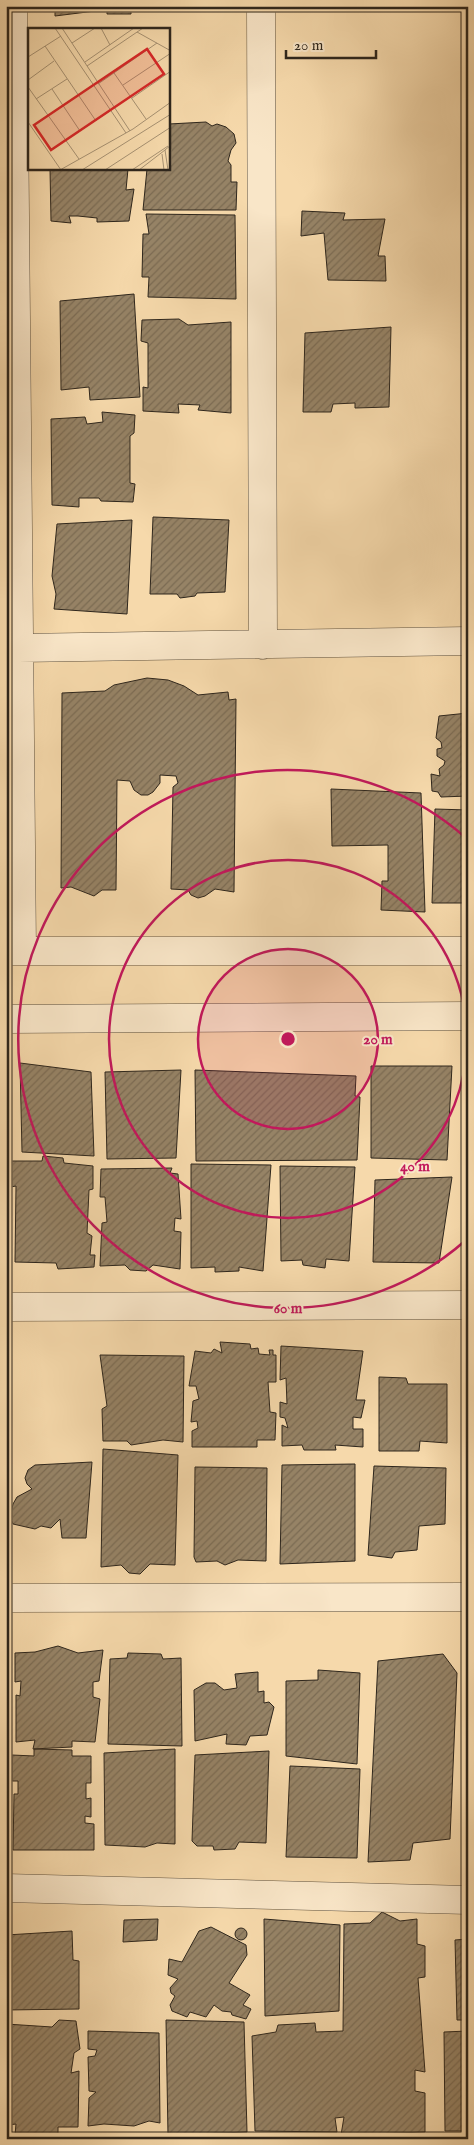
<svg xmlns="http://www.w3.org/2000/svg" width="474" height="2145" font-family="'IM FELL English',serif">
	<defs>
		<pattern id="building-hatch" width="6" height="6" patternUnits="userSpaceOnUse" patternTransform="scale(1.25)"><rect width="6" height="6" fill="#968366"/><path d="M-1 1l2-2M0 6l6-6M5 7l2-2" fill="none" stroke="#7b6b53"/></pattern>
	</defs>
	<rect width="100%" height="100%" fill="#f6d9ab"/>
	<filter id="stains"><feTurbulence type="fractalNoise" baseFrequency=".004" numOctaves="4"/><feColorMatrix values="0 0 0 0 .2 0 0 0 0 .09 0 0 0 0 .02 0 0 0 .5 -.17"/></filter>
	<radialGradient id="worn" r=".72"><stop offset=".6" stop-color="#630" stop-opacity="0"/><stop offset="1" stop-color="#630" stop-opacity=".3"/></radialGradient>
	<!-- building -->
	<path fill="url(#building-hatch)" stroke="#2e261c" d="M55 6H103V10L55 16Z
		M107 6H131V14H107Z
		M206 122 212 126 217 124 226 127 234 134 236 143 231 150 228 161 231 165V182H237L236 210H143L147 169H169V124Z
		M50 169H128L126 190 134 189 129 221 97 222V218L78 216H69L71 223 51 221Z
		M302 211 345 213 343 220 385 219 378 256H385L386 281 328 280 324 233 301 236Z
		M146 214 235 215 236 299 148 297 149 277H142L143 234H149Z
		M134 294 140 397 90 400 89 387 61 390 60 301Z
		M179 319 188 325 231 322V413L198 410 200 405 178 404 179 413 143 411V387L148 388V343L141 341 142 320Z
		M391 327 389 407 355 408V403L333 404 331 412H303L305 333Z
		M102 412 135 415 134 433 130 436V483L135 484 133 502 101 501 99 498H79V507L52 505 51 419 85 417 87 424 103 422Z
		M153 517 229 520 225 592 197 593 195 596 180 598 177 594H150Z
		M132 520 127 614 54 609 56 594 52 576 57 524Z
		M147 678 168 680 184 686 198 695 228 692 229 700 236 699 234 892 215 889 205 896 198 898 191 895 188 890 171 889 173 787 178 783 176 776 160 775V783L153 792 148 795H141L134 790 130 781 117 780 116 890H102L94 896 71 887 61 888 62 693 105 691 114 685Z
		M468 713V796L441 797 438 792 432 791 431 774 440 776 439 769 444 765 445 761 437 756V749L442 748 441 742 436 738 439 716Z
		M331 789 421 793 425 912 381 910 382 881H388V845L332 846Z
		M435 809 468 810V903H432Z
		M20 1063 91 1072 94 1156 22 1152Z
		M371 1066H452L447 1160 371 1158Z
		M181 1070 176 1158 107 1159 105 1072Z
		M195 1070 356 1076 355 1096 360 1097 357 1160 196 1161Z
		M43 1156 63 1158 64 1163 93 1166V1189L89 1190 87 1233 92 1236 90 1255H95L94 1267 58 1269 56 1263 15 1262 16 1186 11 1187V1161H42Z
		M191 1164 271 1165 263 1271 239 1267V1271L215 1272V1267L191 1268Z
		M280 1166 355 1167 349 1261 326 1259 325 1268 303 1265 302 1260 281 1261Z
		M172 1168 170 1173 178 1174 181 1219 175 1218 174 1231 181 1232 180 1269 153 1265 146 1271 130 1270 125 1265 100 1266 102 1223 107 1222 105 1197H100L101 1169Z
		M452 1177 439 1263 373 1262 375 1180Z
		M220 1342 250 1344 251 1349 258 1348 259 1354 270 1355 269 1350H273V1355H276V1382H268L270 1412 276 1413 275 1440H257V1447H192V1431L198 1428 197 1421 191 1422 193 1401 199 1399 196 1386H189L195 1351 211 1353 214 1349 222 1353Z
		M281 1346 363 1351 356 1400H365L361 1418 353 1417V1429H363V1447L335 1445 336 1450H304L302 1445 282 1446V1425L288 1428 285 1418 280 1417V1402L287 1404 286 1378 280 1380Z
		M100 1355 184 1356 183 1442 163 1440 131 1445 127 1441H103L102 1409 107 1406Z
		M379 1377 406 1378 408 1384H447V1443L420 1441 419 1451H379Z
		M103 1449 178 1455 175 1565 150 1564 140 1574 129 1573 121 1565 101 1567Z
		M92 1462 86 1538H62L60 1519 51 1528 41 1526 35 1529 13 1524 10 1517 13 1504 17 1497 32 1489 27 1484 25 1478 28 1470 35 1465Z
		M355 1464V1561L280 1564 282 1465Z
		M374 1466 446 1468 445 1524 419 1526 417 1550 395 1552 392 1558 368 1555Z
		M195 1467 267 1468 266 1561 238 1560 225 1565 217 1561 196 1562 194 1557Z
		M58 1646 78 1653 103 1650 99 1681 93 1682V1697L100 1699 95 1742 72 1741V1747L33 1749 35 1740 16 1742V1695L20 1696 21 1681 15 1682V1653L35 1652Z
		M128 1653 161 1654 163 1659 181 1658 182 1746 108 1744 110 1659 127 1658Z
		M443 1654 457 1673 450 1839 413 1843 410 1860 368 1862 378 1661Z
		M318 1670 360 1673 357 1764 286 1756V1681L318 1680Z
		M258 1672V1692L264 1691V1703L269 1702 274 1707 267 1735 250 1736 246 1745 226 1744 227 1734 195 1741 194 1690 206 1683H215L224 1690 237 1688 235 1674Z
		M34 1749 72 1750V1756H91V1783H86V1799L91 1798V1817L85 1816V1823L94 1824V1850H13L14 1794H18V1781H12V1755L34 1756Z
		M175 1749V1844L157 1843 145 1847 105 1845 104 1753Z
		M269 1751 266 1843 239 1842 235 1849 214 1850 213 1846H197L192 1841 195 1755Z
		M6 1756H8L11 1849H6Z
		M290 1766 360 1769 357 1858 286 1857Z
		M382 1912 400 1921 417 1919V1944L425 1946V1977L418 1978 425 2072 415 2070V2091L425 2093V2132L341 2135 344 2117 335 2118 337 2132 255 2131 252 2036 276 2032 278 2025 315 2023 316 2032 343 2031 344 1924 370 1923Z
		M158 1919 157 1940 123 1942 124 1920Z
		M264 1919 340 1925 339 2011 265 2016Z
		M211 1927 246 1945 247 1955 229 1983 250 1995 243 2005 251 2009 246 2019 232 2015 231 2012 222 2011 214 2005 206 2017 190 2012 187 2017 172 2011 170 2005 175 1996 171 1993 170 1988 178 1979 168 1975 169 1959 182 1962 199 1931Z
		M235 1934a6 6 0 1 1 12 0a6 6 0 1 1-12 0Z
		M72 1931 73 1960 79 1961V2009L6 2010V1935Z
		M468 1939V2020H457L455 1940Z
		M59 2020 76 2021 80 2049 74 2053 71 2073 79 2071 78 2127H58V2134L15 2135 16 2124 8 2125 9 2130H6V2024L52 2027Z
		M166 2020 244 2022 247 2132 168 2135Z
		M88 2031 159 2033 160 2123 149 2121 134 2126 104 2124 88 2126 89 2098 96 2092 89 2091 88 2057 95 2056 97 2050 88 2049Z
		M468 2031V2131H445L444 2032Z"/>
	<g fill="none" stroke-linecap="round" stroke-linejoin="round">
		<!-- minor casing -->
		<g stroke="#605340" stroke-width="29">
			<path id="minor" d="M13 6 22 951
				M261 6 263 645
				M19 648 468 641
				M6 951H468
				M6 1019 468 1016
				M6 1307 468 1305
				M6 1598 468 1597
				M6 1888 468 1900"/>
		</g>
		<!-- minor -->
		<use href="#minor" stroke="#f9e6c8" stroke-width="28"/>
	</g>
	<!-- distance rings -->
	<circle cx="288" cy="1039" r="90" fill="#c2185b" fill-opacity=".12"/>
	<g fill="none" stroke="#c2185b" stroke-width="2.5">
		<circle cx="288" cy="1039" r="90"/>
		<circle cx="288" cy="1039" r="179"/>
		<path d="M466 1240A269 269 0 1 1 466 838"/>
	</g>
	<!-- overview -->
	<g transform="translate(28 28)">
		<rect width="142" height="142" fill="#f6d9ab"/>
		<path fill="none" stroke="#a69172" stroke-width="1" d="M27 0 98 105M34 0 102 103M73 0 82 17M109 4 143 23M44 15 67 0M17 18 68 93M0 29 33 8M57 34 106 0M59 38 115 0M86 45 118 91M0 52 26 33M70 56 129 15M95 57 143 25M0 59 51 131M24 61 52 103M104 70 143 43M8 71 39 51M0 94 33 142M105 101 143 74M36 113 83 82M143 121V137M134 126 136 142M32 142 105 101M54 142 143 86M77 142 143 99M104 142 140 118M111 142 137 122M140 142 137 122 143 117"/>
		<path fill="#d62828" fill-opacity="0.15" stroke="#d62828" stroke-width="2.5" d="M119 21 136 46 23 122 6 97Z"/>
		<rect width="142" height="142" fill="none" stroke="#2e261c" stroke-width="2.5"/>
	</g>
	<circle cx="288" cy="1039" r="8" fill="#c2185b" stroke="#f9e6c8" stroke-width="2.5"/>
	<g font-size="15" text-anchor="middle" font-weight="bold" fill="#c2185b" stroke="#f9e6c8" stroke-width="4" stroke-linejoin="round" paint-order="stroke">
		<text x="378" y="1044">20 m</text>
		<text x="415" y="1171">40 m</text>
		<text x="288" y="1313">60 m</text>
	</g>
	<!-- margin -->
	<rect width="474" height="2145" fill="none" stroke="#f6d9ab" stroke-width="25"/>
	<rect x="8" y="8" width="459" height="2130" fill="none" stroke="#2e261c" stroke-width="2.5"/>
	<rect x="12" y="12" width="449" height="2120" fill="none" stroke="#2e261c"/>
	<!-- scale -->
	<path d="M286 50v8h90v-8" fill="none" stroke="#2e261c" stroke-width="2.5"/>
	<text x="294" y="50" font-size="15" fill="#2e261c" stroke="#f9e6c8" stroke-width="4" paint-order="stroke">20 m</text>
	<rect width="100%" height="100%" filter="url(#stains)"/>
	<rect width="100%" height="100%" fill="url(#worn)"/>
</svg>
